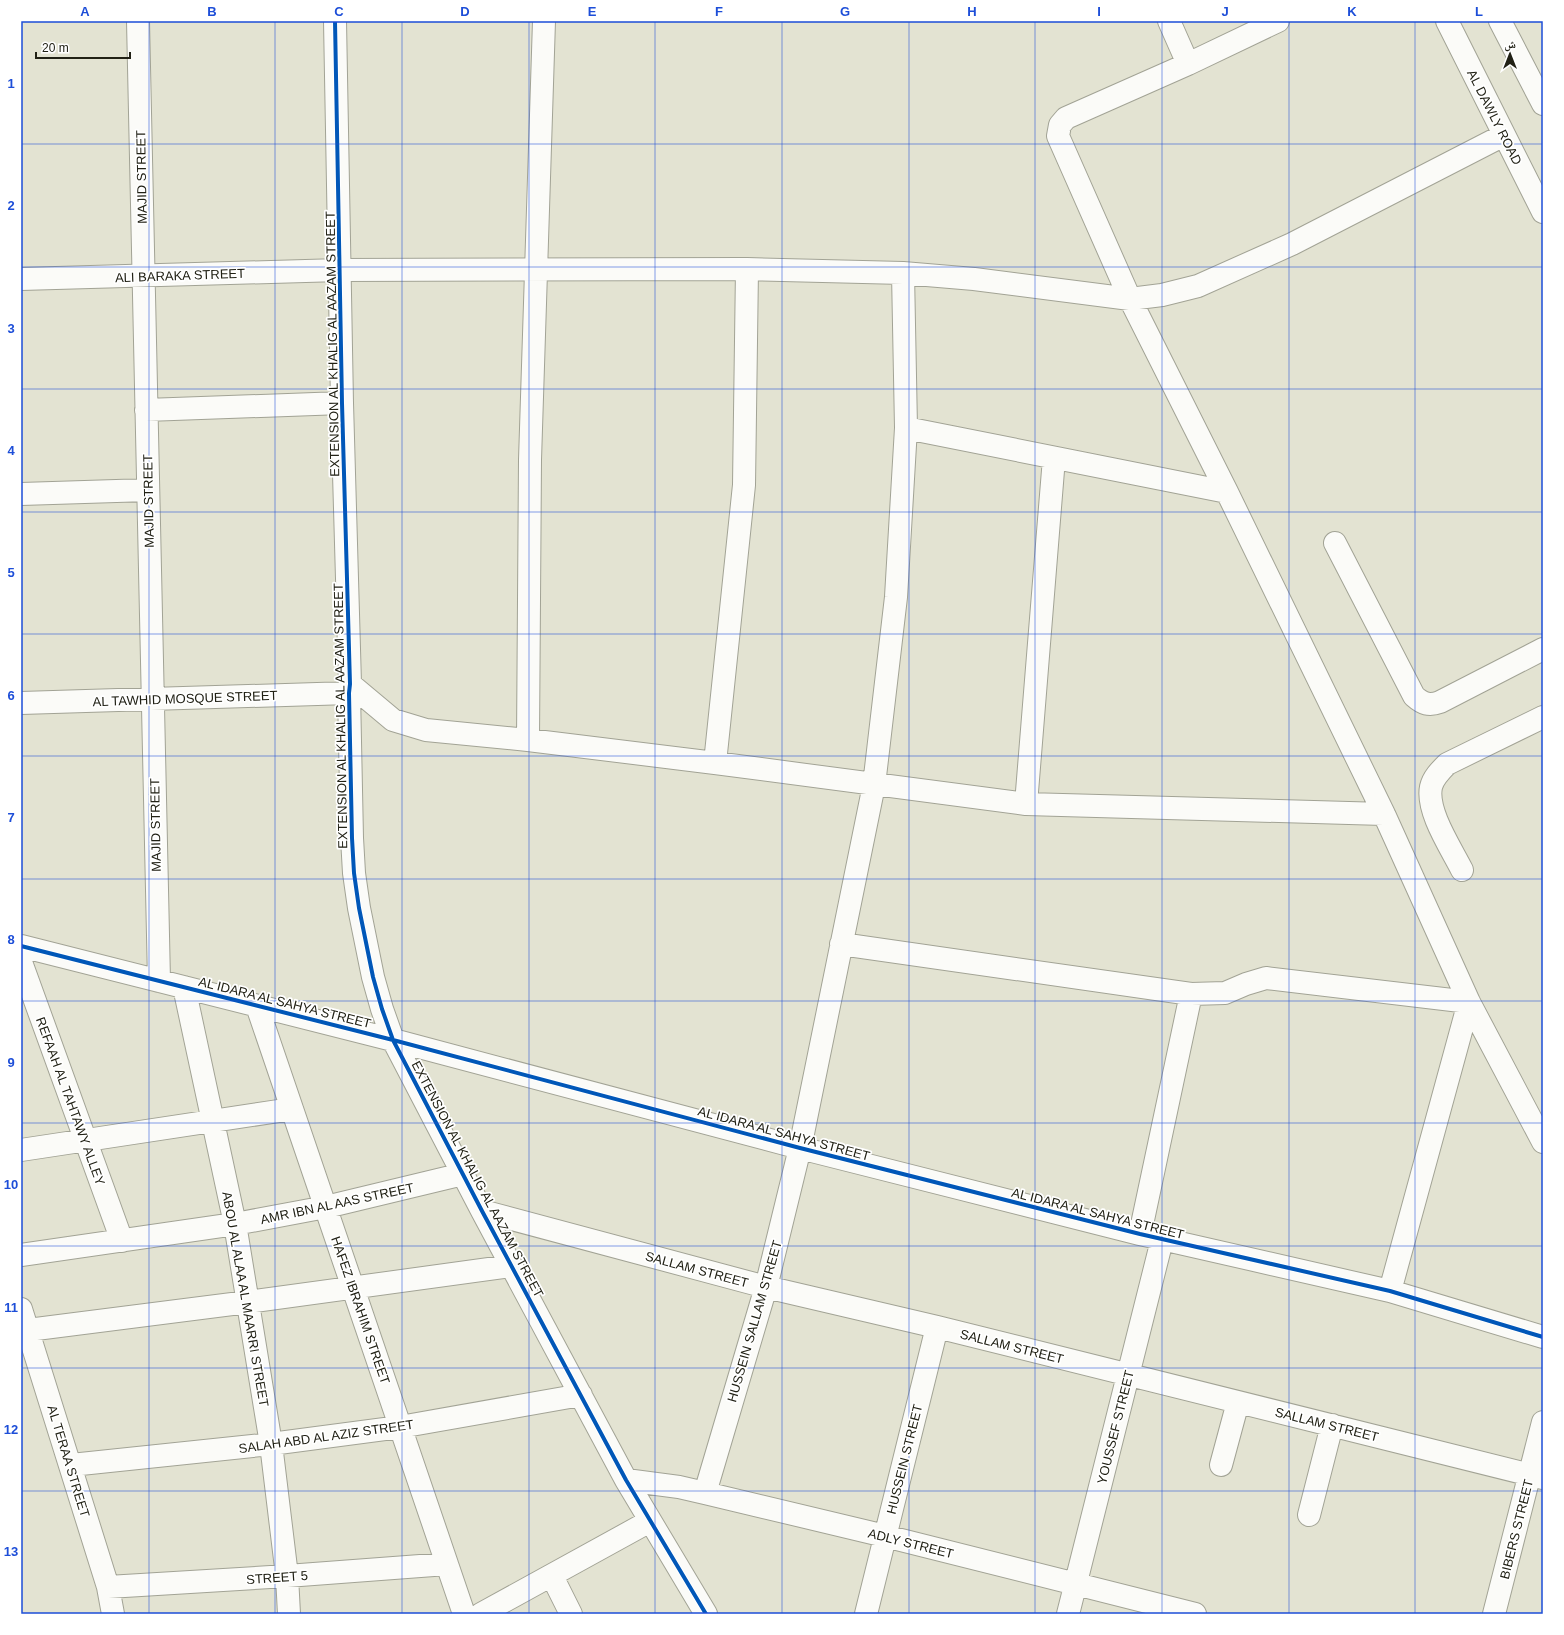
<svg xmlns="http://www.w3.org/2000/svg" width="1564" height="1635" font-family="Arial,'Noto Naskh Arabic',sans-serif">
	<rect width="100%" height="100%" fill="#e3e3d2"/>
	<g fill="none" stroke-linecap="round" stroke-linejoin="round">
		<!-- minor casing -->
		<g stroke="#a2a395" stroke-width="24">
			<path id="minor" d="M138 21 159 981
				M335 21 342 403 350 684 349 693 352 838 354 873 359 908 373 977 382 1009 393 1040 482 1211 626 1480 706 1614
				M1169 21 1188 64
				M1278 21 1188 64 1066 118 1060 125 1058 136 1130 299 1227 492 1384 814 1469 1002 1543 1142
				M1447 21 1543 212
				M1500 21 1543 104
				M21 279 340 270 747 269 903 273 974 279 1130 299 1162 295 1198 286 1292 244 1504 135
				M146 410 342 403
				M906 428 1227 492
				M21 494 148 490
				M1335 543 1414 696C1423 704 1429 706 1440 702L1543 649
				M350 684 393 720 426 730 528 740 715 763 1026 804 1384 814
				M21 703 349 693
				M528 740 530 460 544 21
				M715 763 744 485 747 269
				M1026 804 1054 458
				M1462 870C1451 848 1426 811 1431 787 1433 778 1440 771 1447 764L1543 717
				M841 944 1191 994 1225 993 1246 984 1266 978 1469 1002 1390 1291
				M21 946 393 1040 800 1148 1140 1234 1390 1291 1543 1337
				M21 962 122 1241
				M184 987 235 1224 271 1444 287 1576 289 1614
				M257 1006 464 1614
				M21 1150 292 1109
				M482 1211 766 1287 937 1327 1543 1478
				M1140 1234 1191 994
				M21 1255 235 1224 326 1207 463 1174
				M21 1309 108 1587 113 1614
				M28 1330 248 1302 511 1266
				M71 1465 271 1444 400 1427 581 1395
				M1221 1465 1238 1402
				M626 1480 679 1487 705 1493 885 1536 1195 1614
				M705 1493 766 1287 800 1148 874 785 896 597 906 428 903 273
				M1309 1515 1332 1425
				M552 1576 571 1614
				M108 1587 287 1576 447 1564
				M481 1614 650 1521
				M866 1614 937 1327
				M1068 1614 1162 1240
				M1494 1614 1543 1422"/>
		</g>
		<!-- minor -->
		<use href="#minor" stroke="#fbfbf8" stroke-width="22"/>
		<!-- cycleway casing -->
		<g stroke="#fff" stroke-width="6">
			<path id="cycleway" d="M335 21 342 403 350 684 349 693 352 838 354 873 359 908 373 977 382 1009 393 1040 482 1211 626 1480 706 1614
				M21 946 393 1040 800 1148 1140 1234 1390 1291 1543 1337"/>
		</g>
		<!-- cycleway -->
		<use href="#cycleway" stroke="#0057b8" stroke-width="4"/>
	</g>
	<!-- grid -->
	<path fill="none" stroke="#1d4ed8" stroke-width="1" stroke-opacity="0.55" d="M149 21V1614M275 21V1614M402 21V1614M529 21V1614M655 21V1614M782 21V1614M909 21V1614M1035 21V1614M1162 21V1614M1289 21V1614M1415 21V1614M21 144H1543M21 267H1543M21 389H1543M21 512H1543M21 634H1543M21 756H1543M21 879H1543M21 1001H1543M21 1123H1543M21 1246H1543M21 1368H1543M21 1491H1543"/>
	<g text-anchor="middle" stroke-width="3.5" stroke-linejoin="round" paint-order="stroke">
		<!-- street labels -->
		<g font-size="13" fill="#212115" stroke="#fff">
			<text transform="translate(1495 117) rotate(63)" y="5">AL DAWLY ROAD</text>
			<text transform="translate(141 177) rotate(-91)" y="5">MAJID STREET</text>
			<text transform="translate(180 275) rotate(-2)" y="5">ALI BARAKA STREET</text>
			<text transform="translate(332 344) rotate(-91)" y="5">EXTENSION AL KHALIG AL AAZAM STREET</text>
			<text transform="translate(148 501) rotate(-91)" y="5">MAJID STREET</text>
			<text transform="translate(185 698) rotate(-2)" y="5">AL TAWHID MOSQUE STREET</text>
			<text transform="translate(340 716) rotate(-91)" y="5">EXTENSION AL KHALIG AL AAZAM STREET</text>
			<text transform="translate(155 825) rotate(-91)" y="5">MAJID STREET</text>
			<text transform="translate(285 1002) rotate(14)" y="5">AL IDARA AL SAHYA STREET</text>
			<text transform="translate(71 1101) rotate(70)" y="5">REFAAH AL TAHTAWY ALLEY</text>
			<text transform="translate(784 1133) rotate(15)" y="5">AL IDARA AL SAHYA STREET</text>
			<text transform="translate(478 1179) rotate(62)" y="5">EXTENSION AL KHALIG AL AAZAM STREET</text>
			<text transform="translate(337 1203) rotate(-12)" y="5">AMR IBN AL AAS STREET</text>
			<text transform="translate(1098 1213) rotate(14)" y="5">AL IDARA AL SAHYA STREET</text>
			<text transform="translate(697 1269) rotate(15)" y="5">SALLAM STREET</text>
			<text transform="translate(246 1299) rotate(80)" y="5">ABOU AL ALAA AL MAARRI STREET</text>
			<text transform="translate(361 1310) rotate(71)" y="5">HAFEZ IBRAHIM STREET</text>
			<text transform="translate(754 1321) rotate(-74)" y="5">HUSSEIN SALLAM STREET</text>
			<text transform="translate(1012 1346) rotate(14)" y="5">SALLAM STREET</text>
			<text transform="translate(1327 1424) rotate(14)" y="5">SALLAM STREET</text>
			<text transform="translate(1115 1427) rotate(-76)" y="5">YOUSSEF STREET</text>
			<text transform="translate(326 1436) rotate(-8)" y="5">SALAH ABD AL AZIZ STREET</text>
			<text transform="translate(904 1459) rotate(-76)" y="5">HUSSEIN STREET</text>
			<text transform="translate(69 1461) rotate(73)" y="5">AL TERAA STREET</text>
			<text transform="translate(1516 1529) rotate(-76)" y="5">BIBERS STREET</text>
			<text transform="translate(911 1543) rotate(14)" y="5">ADLY STREET</text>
			<text transform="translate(277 1577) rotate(-4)" y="5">STREET 5</text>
		</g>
	</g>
	<!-- border -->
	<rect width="1564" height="1635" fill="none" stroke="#ffffff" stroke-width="44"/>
	<!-- north arrow -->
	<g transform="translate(1510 54)" stroke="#ffffff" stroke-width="3" paint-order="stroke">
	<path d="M0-3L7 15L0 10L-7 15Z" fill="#212115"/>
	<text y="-6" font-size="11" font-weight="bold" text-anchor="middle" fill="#212115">ش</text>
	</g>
	<!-- scale -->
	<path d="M36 52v6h94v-6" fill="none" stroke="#212115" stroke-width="2"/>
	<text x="42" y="52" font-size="12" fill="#212115" stroke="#ffffff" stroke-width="3" paint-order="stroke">20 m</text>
	<rect x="22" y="22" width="1520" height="1591" fill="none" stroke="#1d4ed8" stroke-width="1.5"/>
	<g font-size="13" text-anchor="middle" font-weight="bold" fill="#1d4ed8">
		<text x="85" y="16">A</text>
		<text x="212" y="16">B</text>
		<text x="339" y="16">C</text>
		<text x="465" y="16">D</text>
		<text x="592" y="16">E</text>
		<text x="719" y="16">F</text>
		<text x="845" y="16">G</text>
		<text x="972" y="16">H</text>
		<text x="1099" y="16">I</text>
		<text x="1225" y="16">J</text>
		<text x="1352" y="16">K</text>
		<text x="1479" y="16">L</text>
		<text x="11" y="88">1</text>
		<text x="11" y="210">2</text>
		<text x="11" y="333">3</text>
		<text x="11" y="455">4</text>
		<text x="11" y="577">5</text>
		<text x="11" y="700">6</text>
		<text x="11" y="822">7</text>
		<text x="11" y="944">8</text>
		<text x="11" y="1067">9</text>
		<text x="11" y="1189">10</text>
		<text x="11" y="1312">11</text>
		<text x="11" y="1434">12</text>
		<text x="11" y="1556">13</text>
	</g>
</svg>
